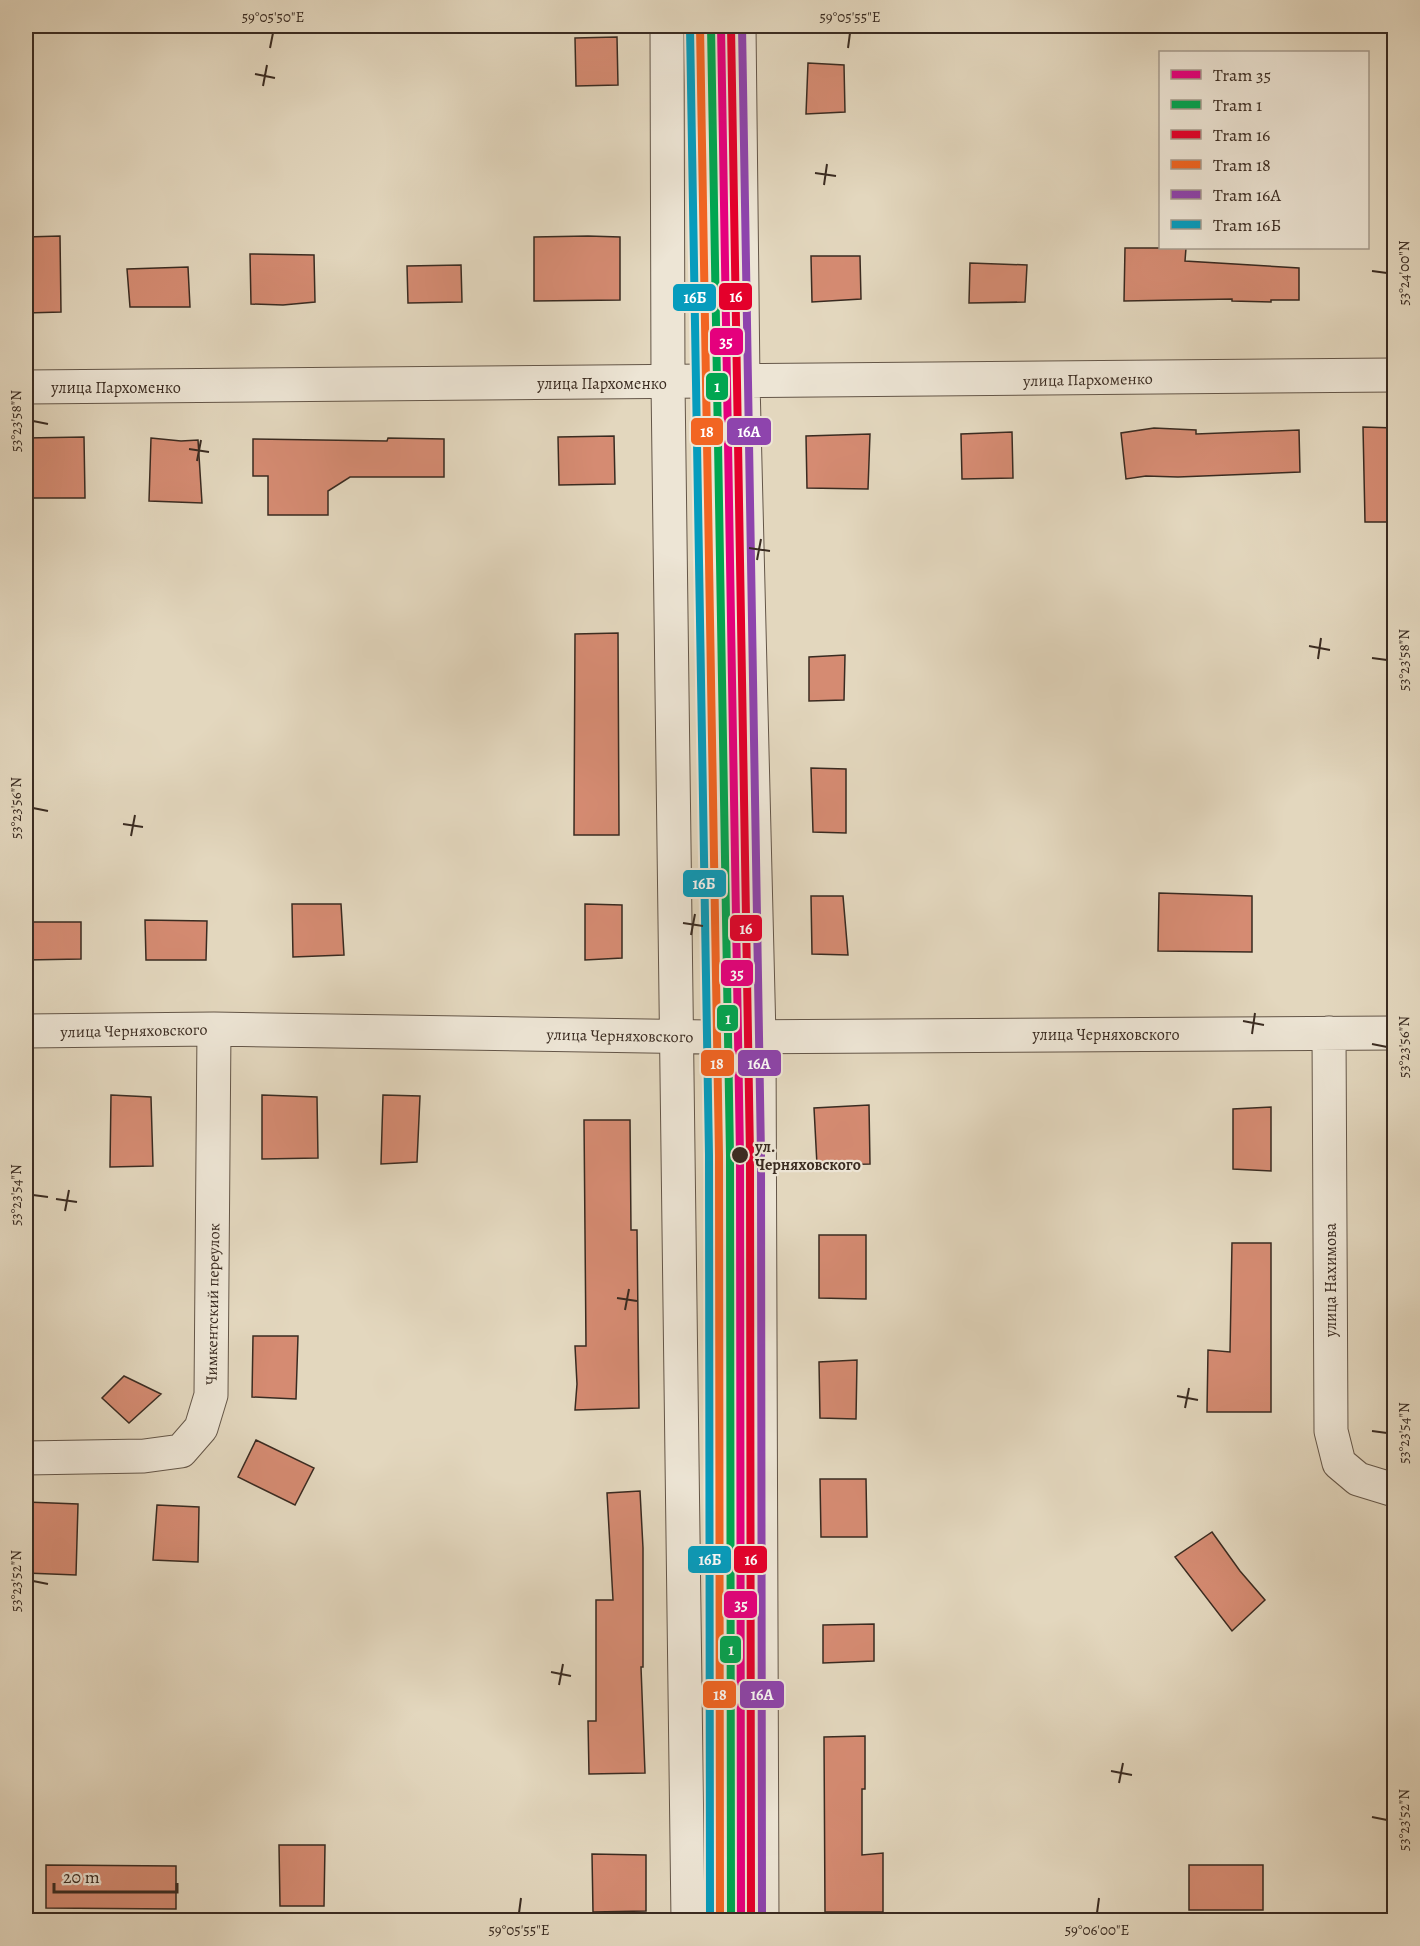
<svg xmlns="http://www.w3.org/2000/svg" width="1420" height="1946" font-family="Alegreya,serif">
	<rect width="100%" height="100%" fill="#e3d7be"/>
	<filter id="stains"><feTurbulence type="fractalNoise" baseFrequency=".00333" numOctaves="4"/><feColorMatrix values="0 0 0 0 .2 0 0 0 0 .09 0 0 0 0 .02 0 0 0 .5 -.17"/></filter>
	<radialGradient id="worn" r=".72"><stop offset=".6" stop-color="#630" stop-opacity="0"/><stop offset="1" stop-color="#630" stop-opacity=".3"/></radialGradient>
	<!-- building -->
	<path fill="#d58b72" stroke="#3a2b21" stroke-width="1.5" d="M617 37 618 85 576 86 575 38Z
		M808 63 844 65 845 112 806 114Z
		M60 236 61 312 26 313V237Z
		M588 236 620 237V300L534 301V237Z
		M1125 248H1186L1185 261 1299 268V300H1271V302L1232 301V299L1124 301Z
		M250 254 314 255 315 302 283 305 251 304Z
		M811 256H860L861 299 812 302Z
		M970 263 1027 265 1025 302 969 303Z
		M461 265 462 302 408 303 407 266Z
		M188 267 190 307H130L127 269Z
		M1363 427 1395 428V522H1365Z
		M1154 428 1196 430V434L1299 430 1300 472 1178 477 1146 476 1126 479 1121 433Z
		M1012 432 1013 478 962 479 961 434Z
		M870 434 868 489 807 488 806 436Z
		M614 436 615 484 559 485 558 437Z
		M84 437 85 498H26V438Z
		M151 438 181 441 198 440 202 503 149 501Z
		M388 438 444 439V477H350L328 491V515H268V476H253V439L387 441Z
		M618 633 619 835H574L575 634Z
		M845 655 844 700 809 701V657Z
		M811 768 846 769V833L813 832Z
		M1159 893 1252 896V952L1158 951Z
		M811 896H843L848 955 812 954Z
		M292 904H341L344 955 293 957Z
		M585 904 622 905V958L585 960Z
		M145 920 207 921 206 960H146Z
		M26 922H81V959L26 960Z
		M111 1095 151 1097 153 1166 110 1167Z
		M262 1095 317 1097 318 1158 262 1159Z
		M383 1095 420 1096 417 1162 381 1164Z
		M869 1105 870 1164 817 1165 814 1108Z
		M1271 1107V1171L1233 1169V1109Z
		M584 1120H630L631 1230H637L639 1408 575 1410 577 1384 575 1346H586Z
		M819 1235H866V1299L819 1298Z
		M1232 1243H1271V1412H1207L1208 1350 1230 1352Z
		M253 1336H298L296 1399 252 1397Z
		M857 1360 856 1419 820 1418 819 1362Z
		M124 1376 161 1394 129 1423 102 1398Z
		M256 1440 314 1468 295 1505 238 1477Z
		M820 1479H866L867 1537H821Z
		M640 1491 643 1548V1667H641L645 1773 589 1774 588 1721H596V1600H613L607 1493Z
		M26 1502 78 1504 76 1575 26 1573Z
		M157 1505 199 1507 198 1562 153 1560Z
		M1212 1532 1240 1571 1265 1600 1232 1631 1175 1557Z
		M874 1624V1661L823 1663V1625Z
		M865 1736V1789H862V1855L883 1853V1912H825L824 1737Z
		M279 1845H325L324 1906H280Z
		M592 1854 646 1855V1911L593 1912Z
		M46 1865 176 1866V1909L46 1908Z
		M1189 1865H1263V1910H1189Z"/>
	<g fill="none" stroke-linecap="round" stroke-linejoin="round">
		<!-- minor casing -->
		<g stroke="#645648" stroke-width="35">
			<path id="minor" d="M667 26 668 383 688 1920
				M739 26 743 382 759 1037 762 1920
				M26 387 1394 375
				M26 1031 214 1029 709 1037 1394 1033
				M1329 1033 1331 1431 1339 1463 1358 1479 1394 1490
				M26 1458 144 1456 181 1451 201 1428 211 1395 214 1029"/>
		</g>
		<!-- minor -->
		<use href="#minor" stroke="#ede5d5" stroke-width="33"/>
		<!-- tram-1 casing -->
		<g stroke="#ede5d5" stroke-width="12">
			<path id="tram-1" d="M721 26 740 1155 741 1920"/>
		</g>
		<!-- tram-2 casing -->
		<g stroke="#ede5d5" stroke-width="12">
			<path id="tram-2" d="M711 26 730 1155 731 1920"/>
		</g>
		<!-- tram-3 casing -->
		<g stroke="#ede5d5" stroke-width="12">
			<path id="tram-3" d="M731 26 750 1155 751 1920"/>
		</g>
		<!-- tram-4 casing -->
		<g stroke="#ede5d5" stroke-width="12">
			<path id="tram-4" d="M700 26 719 1155 720 1920"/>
		</g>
		<!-- tram-5 casing -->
		<g stroke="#ede5d5" stroke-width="12">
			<path id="tram-5" d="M742 26 761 1155 762 1920"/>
		</g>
		<!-- tram-6 casing -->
		<g stroke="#ede5d5" stroke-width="12">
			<path id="tram-6" d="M690 27 709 1155 710 1920"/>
		</g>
		<!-- tram-1 -->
		<use href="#tram-1" stroke="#e5007d" stroke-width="8"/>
		<!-- tram-2 -->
		<use href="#tram-2" stroke="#00a651" stroke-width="8"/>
		<!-- tram-3 -->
		<use href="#tram-3" stroke="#e4002b" stroke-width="8"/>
		<!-- tram-4 -->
		<use href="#tram-4" stroke="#f26522" stroke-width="8"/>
		<!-- tram-5 -->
		<use href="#tram-5" stroke="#8e44ad" stroke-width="8"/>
		<!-- tram-6 -->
		<use href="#tram-6" stroke="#069cbd" stroke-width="8"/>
	</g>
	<!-- ticks -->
	<path fill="none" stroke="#3a2b21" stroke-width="2" d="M270 48 273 33M848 48 850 33M255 74 275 78M263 86 267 65M815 173 836 176M824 185 827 164M1372 271 1387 273M33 421 48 424M189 449 209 452M197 461 201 440M749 548 770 551M757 560 761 539M1309 646 1330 650M1372 658 1387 660M1318 659 1321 638M33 808 48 811M123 824 143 827M131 836 135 815M683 923 703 926M691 935 695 914M1243 1021 1264 1025M1252 1034 1255 1013M1372 1044 1387 1047M33 1195 48 1197M56 1199 77 1202M65 1211 69 1190M617 1298 637 1301M625 1310 629 1289M1177 1396 1198 1400M1185 1408 1189 1388M1372 1431 1387 1433M33 1581 48 1584M551 1672 571 1676M559 1685 563 1664M1111 1771 1132 1775M1119 1783 1123 1763M1372 1817 1387 1820M519 1913 521 1898M1097 1913 1099 1898"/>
	<!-- markers -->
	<circle fill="#3a2b21" stroke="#ede5d5" stroke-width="2" cx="740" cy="1155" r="9"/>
	<g text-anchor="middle" stroke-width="4.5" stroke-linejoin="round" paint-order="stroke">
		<!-- street labels -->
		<g font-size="16" fill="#3a2b21" stroke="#ede5d5">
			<text transform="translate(1088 379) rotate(-1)" y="6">улица Пархоменко</text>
			<text x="602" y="389">улица Пархоменко</text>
			<text x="116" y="393">улица Пархоменко</text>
			<text transform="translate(134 1030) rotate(-1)" y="6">улица Черняховского</text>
			<text x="1106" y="1040">улица Черняховского</text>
			<text transform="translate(620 1035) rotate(1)" y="6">улица Черняховского</text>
			<text transform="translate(1330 1280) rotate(-90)" y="6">улица Нахимова</text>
			<text transform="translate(212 1304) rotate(-89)" y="6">Чимкентский переулок</text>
		</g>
		<!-- stop labels -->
		<g font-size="16" font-weight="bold" fill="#3a2b21" stroke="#ede5d5" text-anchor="start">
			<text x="755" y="1152">ул.<tspan x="755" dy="18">Черняховского</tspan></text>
		</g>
	</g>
	<g stroke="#ede5d5" stroke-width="2">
		<rect x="718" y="282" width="35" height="29" rx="6" fill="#e4002b"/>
		<rect x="672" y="283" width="45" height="29" rx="6" fill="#069cbd"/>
		<rect x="709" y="327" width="35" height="29" rx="6" fill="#e5007d"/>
		<rect x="705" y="372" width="24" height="29" rx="6" fill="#00a651"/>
		<rect x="690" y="417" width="34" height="29" rx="6" fill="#f26522"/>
		<rect x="726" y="417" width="46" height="29" rx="6" fill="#8e44ad"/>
		<rect x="682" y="869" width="45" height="29" rx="6" fill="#069cbd"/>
		<rect x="729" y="914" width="34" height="28" rx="6" fill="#e4002b"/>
		<rect x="720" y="959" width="34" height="28" rx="6" fill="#e5007d"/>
		<rect x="716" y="1004" width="23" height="28" rx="6" fill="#00a651"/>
		<rect x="700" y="1049" width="35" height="28" rx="6" fill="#f26522"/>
		<rect x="737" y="1049" width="45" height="28" rx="6" fill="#8e44ad"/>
		<rect x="733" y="1545" width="35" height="29" rx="6" fill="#e4002b"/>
		<rect x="687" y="1545" width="45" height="29" rx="6" fill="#069cbd"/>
		<rect x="723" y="1590" width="35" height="29" rx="6" fill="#e5007d"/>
		<rect x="719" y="1635" width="23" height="29" rx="6" fill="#00a651"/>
		<rect x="702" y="1680" width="35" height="29" rx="6" fill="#f26522"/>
		<rect x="739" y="1680" width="46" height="29" rx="6" fill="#8e44ad"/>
	</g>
	<g font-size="16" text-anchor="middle" font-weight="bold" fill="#fff">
		<text x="736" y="302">16</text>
		<text x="695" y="303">16Б</text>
		<text x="726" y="347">35</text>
		<text x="717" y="392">1</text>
		<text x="707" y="437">18</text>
		<text x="749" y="437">16А</text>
		<text x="704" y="889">16Б</text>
		<text x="746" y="934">16</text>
		<text x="737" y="979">35</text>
		<text x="728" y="1024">1</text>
		<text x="717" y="1069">18</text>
		<text x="759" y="1069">16А</text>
		<text x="751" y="1565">16</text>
		<text x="710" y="1565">16Б</text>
		<text x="741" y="1610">35</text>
		<text x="731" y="1655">1</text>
		<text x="720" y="1700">18</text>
		<text x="762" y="1700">16А</text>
	</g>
	<!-- margin -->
	<rect width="1420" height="1946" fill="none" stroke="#e3d7be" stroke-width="66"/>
	<!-- legend -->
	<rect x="1159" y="51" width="210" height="198" fill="#ede5d5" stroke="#a59b8d" stroke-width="1.5"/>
	<rect x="1171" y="70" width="30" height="9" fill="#e5007d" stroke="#a59b8d" stroke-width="1.5"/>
	<text x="1213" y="81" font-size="18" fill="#3a2b21">Tram 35</text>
	<rect x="1171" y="100" width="30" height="9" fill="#00a651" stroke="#a59b8d" stroke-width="1.5"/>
	<text x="1213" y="111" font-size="18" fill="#3a2b21">Tram 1</text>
	<rect x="1171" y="130" width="30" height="9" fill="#e4002b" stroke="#a59b8d" stroke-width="1.5"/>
	<text x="1213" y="141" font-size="18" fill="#3a2b21">Tram 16</text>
	<rect x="1171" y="160" width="30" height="9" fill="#f26522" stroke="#a59b8d" stroke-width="1.5"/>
	<text x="1213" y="171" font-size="18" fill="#3a2b21">Tram 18</text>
	<rect x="1171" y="190" width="30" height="9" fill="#8e44ad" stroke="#a59b8d" stroke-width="1.5"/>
	<text x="1213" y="201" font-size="18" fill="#3a2b21">Tram 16А</text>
	<rect x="1171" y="220" width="30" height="9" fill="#069cbd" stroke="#a59b8d" stroke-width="1.5"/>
	<text x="1213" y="231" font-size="18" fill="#3a2b21">Tram 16Б</text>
	<!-- scale -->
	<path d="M54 1883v9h123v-9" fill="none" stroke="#3a2b21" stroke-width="3"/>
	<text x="63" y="1883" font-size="18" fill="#3a2b21" stroke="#ede5d5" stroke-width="4.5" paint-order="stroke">20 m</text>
	<rect x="33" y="33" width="1354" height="1880" fill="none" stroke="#3a2b21" stroke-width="2"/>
	<g font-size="15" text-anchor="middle" fill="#3a2b21">
		<text x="273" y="22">59°05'50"E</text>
		<text x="850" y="22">59°05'55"E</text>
		<text transform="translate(1404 273) rotate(-90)" y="5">53°24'00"N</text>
		<text transform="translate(16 421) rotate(-90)" y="5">53°23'58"N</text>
		<text transform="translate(1404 660) rotate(-90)" y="5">53°23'58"N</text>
		<text transform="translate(16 808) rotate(-90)" y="5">53°23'56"N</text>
		<text transform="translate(1404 1047) rotate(-90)" y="5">53°23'56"N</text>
		<text transform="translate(16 1195) rotate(-90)" y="5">53°23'54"N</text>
		<text transform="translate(1404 1433) rotate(-90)" y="5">53°23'54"N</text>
		<text transform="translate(16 1581) rotate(-90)" y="5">53°23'52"N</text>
		<text transform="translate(1404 1820) rotate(-90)" y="5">53°23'52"N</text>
		<text x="519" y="1935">59°05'55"E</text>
		<text x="1097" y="1935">59°06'00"E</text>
	</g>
	<rect width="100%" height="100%" filter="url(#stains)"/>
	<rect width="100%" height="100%" fill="url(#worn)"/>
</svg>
